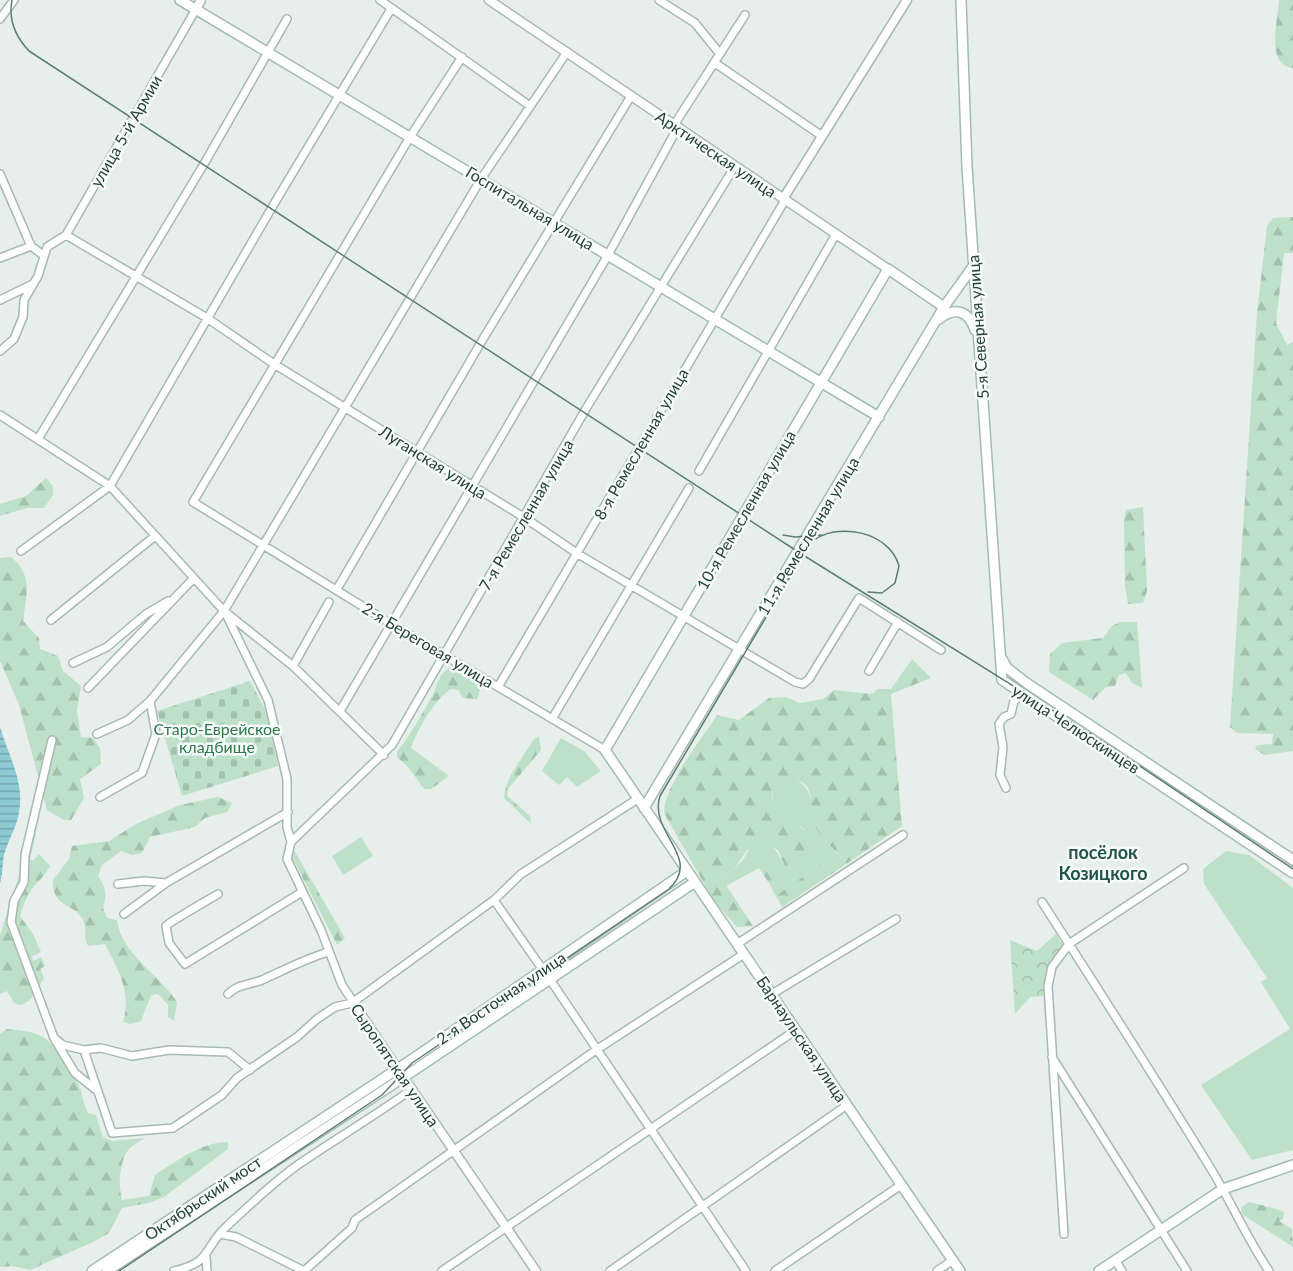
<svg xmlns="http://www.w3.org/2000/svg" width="1293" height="1271" font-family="Lato,sans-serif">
	<defs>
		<pattern id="forest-firs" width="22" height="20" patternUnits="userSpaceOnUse" patternTransform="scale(1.5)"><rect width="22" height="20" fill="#bfe0c8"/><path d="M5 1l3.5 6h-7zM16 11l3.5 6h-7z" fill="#a4c1ad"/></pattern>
		<pattern id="cemetery-stones" width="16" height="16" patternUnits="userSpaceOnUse" patternTransform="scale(1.5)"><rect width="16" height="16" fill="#bfe0c8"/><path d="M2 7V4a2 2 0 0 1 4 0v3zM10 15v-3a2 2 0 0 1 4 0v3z" fill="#a4c1ad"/></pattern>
		<pattern id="park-crowns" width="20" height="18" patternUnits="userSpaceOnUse" patternTransform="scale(1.5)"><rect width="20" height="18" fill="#bfe0c8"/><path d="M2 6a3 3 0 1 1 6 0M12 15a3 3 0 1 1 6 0" fill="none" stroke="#a4c1ad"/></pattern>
		<pattern id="water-rules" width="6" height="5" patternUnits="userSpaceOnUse" patternTransform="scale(1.5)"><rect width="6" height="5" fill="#8ec9d4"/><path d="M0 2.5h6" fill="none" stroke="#74a5ad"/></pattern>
	</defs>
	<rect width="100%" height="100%" fill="#e6efeb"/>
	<!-- grass -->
	<path fill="#bfe0c8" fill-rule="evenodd" d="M1026 686 1080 724 1079 725 1022 690Z
		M1092 732 1228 821 1224 822 1092 735Z
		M561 738 584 751 601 771 577 787 567 777 559 785 542 771Z
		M792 778C818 787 809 815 821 835 827 845 839 853 846 864L836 871 837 863 820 864 807 876 776 896 769 883 780 884 784 879 761 862 759 868 726 886 720 876 735 868 743 860 772 807 773 788 781 780ZM801 826 805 831 790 868 786 866 769 841 777 835Z
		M361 837 373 856 343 875 332 856Z
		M1226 851 1249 855 1293 888V1150L1252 1160 1201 1085 1290 1029 1261 982 1267 978 1204 884 1203 869Z"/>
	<!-- forest -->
	<path fill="url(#forest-firs)" d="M1279 0H1293V68C1265 66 1278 19 1279 0Z
		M1293 217V253H1284L1276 323 1287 345 1293 342V751L1264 755 1255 749 1257 745 1272 744 1273 734 1237 733 1230 727 1257 313 1267 226 1273 218Z
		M46 478 53 486V495L44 508H27L0 516V504L26 496Z
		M1143 507 1147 591 1143 603 1128 604 1125 586 1124 520 1126 510Z
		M11 557C34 576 26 595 23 621L39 638 40 649 58 656 63 671 81 686 77 711 81 737 93 738 100 748 101 764 80 779 84 798 71 820H64L47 810 19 705 0 661V558Z
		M1120 622H1137L1142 688 1132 683 1126 673 1119 675 1115 686 1106 687 1093 700 1049 672 1050 654 1062 643 1103 638 1112 626Z
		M912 659 931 678 891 694 902 826 846 864C838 851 822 841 816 828 806 804 821 775 781 780 767 795 772 797 777 813 782 830 760 847 747 850L735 868 720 876 753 926 737 927 714 901 664 813C664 785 702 739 717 715L739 720 769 698 786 697 800 703 823 699 834 690 872 694 878 689H891Z
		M451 667 480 683V690L477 699 463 698 458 690 451 689C433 701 418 729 411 748L449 776 431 789H424L409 768 397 757V752C410 735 421 716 431 698 438 686 437 674 451 667Z
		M539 736 541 750 508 789 507 796 530 816 531 824 504 798C505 776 523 759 533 740Z
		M218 797 232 803 227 812 205 818 195 827 150 837 142 853 132 855 121 851 102 865 98 876C106 888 107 894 103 908L107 918 117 920C121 954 159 974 177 1002L174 1021 168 1017V1005L158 994 151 995 141 1021 130 1024 123 1022C132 992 118 970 105 944L88 946C83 937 87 931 84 922 77 903 51 909 53 880L69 859 72 846 109 841 136 824 180 805Z
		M794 821 812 838 811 852 790 868 785 866 778 850 769 845V841L777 835 783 824Z
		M33 831 36 834 30 859 33 861 39 854 50 866C45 876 39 880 32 889 26 897 23 906 20 916L33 934 41 952 32 956 33 961 41 957 45 966 40 969 44 978 31 999 22 1005 15 1004 7 991 0 994V935Z
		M294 850 345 938 337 945 292 857Z
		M768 858 776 863 784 879 781 884 769 883 759 868V863Z
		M825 861 837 863 836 871 782 907 776 896Z
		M7 1029C20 1030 32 1031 43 1037 55 1045 77 1077 81 1091 83 1099 84 1105 88 1113L96 1115 103 1137 112 1141 145 1138C140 1141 133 1145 129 1149 119 1161 118 1186 122 1200L149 1196 155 1175C176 1161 202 1142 228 1142V1149L164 1197 149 1203 122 1208 109 1233 93 1242 30 1270 13 1266 0 1267V1034Z
		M1249 1202C1260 1205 1273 1207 1284 1212L1283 1219 1279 1221 1292 1229 1293 1247 1242 1214 1241 1208Z"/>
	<!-- cemetery -->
	<path fill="url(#cemetery-stones)" d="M250 681 268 715 278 766 182 796 157 711Z"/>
	<!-- park -->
	<path fill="url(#park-crowns)" d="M1056 934 1064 947 1049 966 1043 996 1030 997 1015 1014 1010 940 1037 951Z"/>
	<!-- water -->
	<path fill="url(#water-rules)" d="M0 727C8 755 25 782 19 812 17 827 8 840 4 855 2 864 3 874 0 883Z"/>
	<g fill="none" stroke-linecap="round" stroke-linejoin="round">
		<!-- minor casing -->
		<g stroke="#a8b8b2" stroke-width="10">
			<path id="minor" d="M380 0 530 106
				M659 0 695 23 720 54
				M0 19 14 0
				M462 57 410 137 193 502 393 625 605 750
				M715 63 822 136
				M674 125 745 15
				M0 174 31 246 43 255
				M66 235 207 318 274 364 525 518 578 554 795 682 803 684 809 679 859 598 941 650
				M0 258 31 246
				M0 300 31 285
				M0 351 14 339 23 317 24 300 38 276 47 247 66 235 196 9
				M0 415 110 486 224 611 293 666 384 755
				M38 439 204 164 287 19
				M699 471 836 234
				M21 551 110 486 274 204 391 9
				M337 589 483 339 631 96
				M225 612 268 700 287 779V827L291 842
				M51 620 155 536
				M73 663 107 647 146 614 168 601
				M293 666 329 602
				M869 671 898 622
				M498 687 785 200
				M88 688 193 579
				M340 711 608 255 678 127
				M552 719 689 488
				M97 734 128 720 150 701 224 611 481 179 567 52
				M52 740 25 855 24 882 14 901 11 922 54 1038 63 1045 84 1050 101 1048 132 1056 169 1050 228 1052 250 1070
				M1006 788 1000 775 1003 747 999 724 1004 717 1011 714 1014 701 1022 695
				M100 797 142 773 156 734 150 701
				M118 884 144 881 166 883
				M218 894C210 899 169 922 166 926L169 943 185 964 302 892
				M494 900 543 970
				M1042 902C1098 989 1154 1076 1208 1164 1230 1199 1246 1237 1269 1271
				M124 914 166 883 288 812
				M737 944 903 835
				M549 978 746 1271
				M228 994C238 984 249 985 262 980 284 970 305 959 328 952
				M772 994 896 919
				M55 1040 75 1073 95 1089
				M84 1050 112 1133 173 1128 222 1095 237 1078 297 1037 317 1019 335 1007 352 1003 494 900 521 874 639 798
				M1052 1057 1187 1271
				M398 1069 342 985 321 930 287 859 291 842 392 745 587 407 735 166
				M220 1234 236 1237 304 1271
				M1064 1234 1048 986 1052 967 1069 944 1184 868
				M206 1257 207 1271
				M1115 1260 1122 1271
				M174 1271C213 1262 203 1248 227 1226 252 1203 280 1176 308 1158 343 1135 378 1113 411 1090
				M304 1271 352 1228 355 1220 596 1050 744 954
				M442 1271 796 1030
				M610 1271 847 1105
				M775 1271 901 1185
				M937 1271 953 1260"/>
		</g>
		<!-- tertiary casing -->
		<g stroke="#a8b8b2" stroke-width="11">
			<path id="tertiary" d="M489 0 888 269
				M196 9 201 0
				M783 199 907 0
				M400 1072 536 1271"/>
		</g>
		<!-- secondary casing -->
		<g stroke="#a4bbb3" stroke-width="12">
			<path id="secondary" d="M180 0 879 417
				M961 0 967 167 1002 680 1293 873
				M944 307 888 269 605 750 960 1271
				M939 319C955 306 969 311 975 330
				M1002 659 1007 668 1028 684 1293 860
				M644 808 944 307 974 265
				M92 1271 411 1060 687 871
				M107 1271 404 1077 695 882
				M1099 1271 1223 1189 1293 1165"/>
		</g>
		<!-- minor -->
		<use href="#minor" stroke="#fff" stroke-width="7"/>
		<!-- tertiary -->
		<use href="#tertiary" stroke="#fff" stroke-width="8"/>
		<!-- secondary -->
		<use href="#secondary" stroke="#fff" stroke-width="9"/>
		<!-- tram -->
		<path stroke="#5f7d75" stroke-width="1.5" d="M12 0C8 20 15 36 29 51L803 555 1116 750 1293 869
			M783 535 795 537 821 535
			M119 1271 382 1095 412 1063 669 889C703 857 648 833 660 796L810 543C837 520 890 532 899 566L895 583 882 593 868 592"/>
	</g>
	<g text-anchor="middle" stroke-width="5" stroke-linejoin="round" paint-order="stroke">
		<!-- street labels -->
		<g font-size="16" fill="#24423a" stroke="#f7fbf9">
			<text transform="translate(126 131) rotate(-60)" y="6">улица 5-й Армии</text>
			<text transform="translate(716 154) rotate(34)" y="6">Арктическая улица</text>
			<text transform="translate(530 208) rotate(31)" y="6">Госпитальная улица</text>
			<text transform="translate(978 327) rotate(-94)" y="6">5-я Северная улица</text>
			<text transform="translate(641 444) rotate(-60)" y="6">8-я Ремесленная улица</text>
			<text transform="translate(433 462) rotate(32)" y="6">Луганская улица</text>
			<text transform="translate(746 510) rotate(-60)" y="6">10-я Ремесленная улица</text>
			<text transform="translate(526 515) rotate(-60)" y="6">7-я Ремесленная улица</text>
			<text transform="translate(808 536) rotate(-59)" y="6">11-я Ремесленная улица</text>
			<text transform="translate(428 645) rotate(31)" y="6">2-я Береговая улица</text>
			<text transform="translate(1076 729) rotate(33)" y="6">улица Челюскинцев</text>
			<text transform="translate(501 998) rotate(-34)" y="6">2-я Восточная улица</text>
			<text transform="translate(802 1039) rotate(56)" y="6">Барнаульская улица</text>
			<text transform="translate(395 1065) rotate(56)" y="6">Сыропятская улица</text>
			<text transform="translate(203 1198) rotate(-34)" y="6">Октябрьский мост</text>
		</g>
		<!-- park labels -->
		<g font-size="16" fill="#2d7a4b" stroke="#f7fbf9">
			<text x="217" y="735">Старо-Еврейское<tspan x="217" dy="18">кладбище</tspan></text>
		</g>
		<!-- neighbourhood labels -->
		<g font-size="18" font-weight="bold" fill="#1f5548" stroke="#f7fbf9">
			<text x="1103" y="859">посёлок<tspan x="1103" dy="21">Козицкого</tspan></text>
		</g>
	</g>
</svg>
